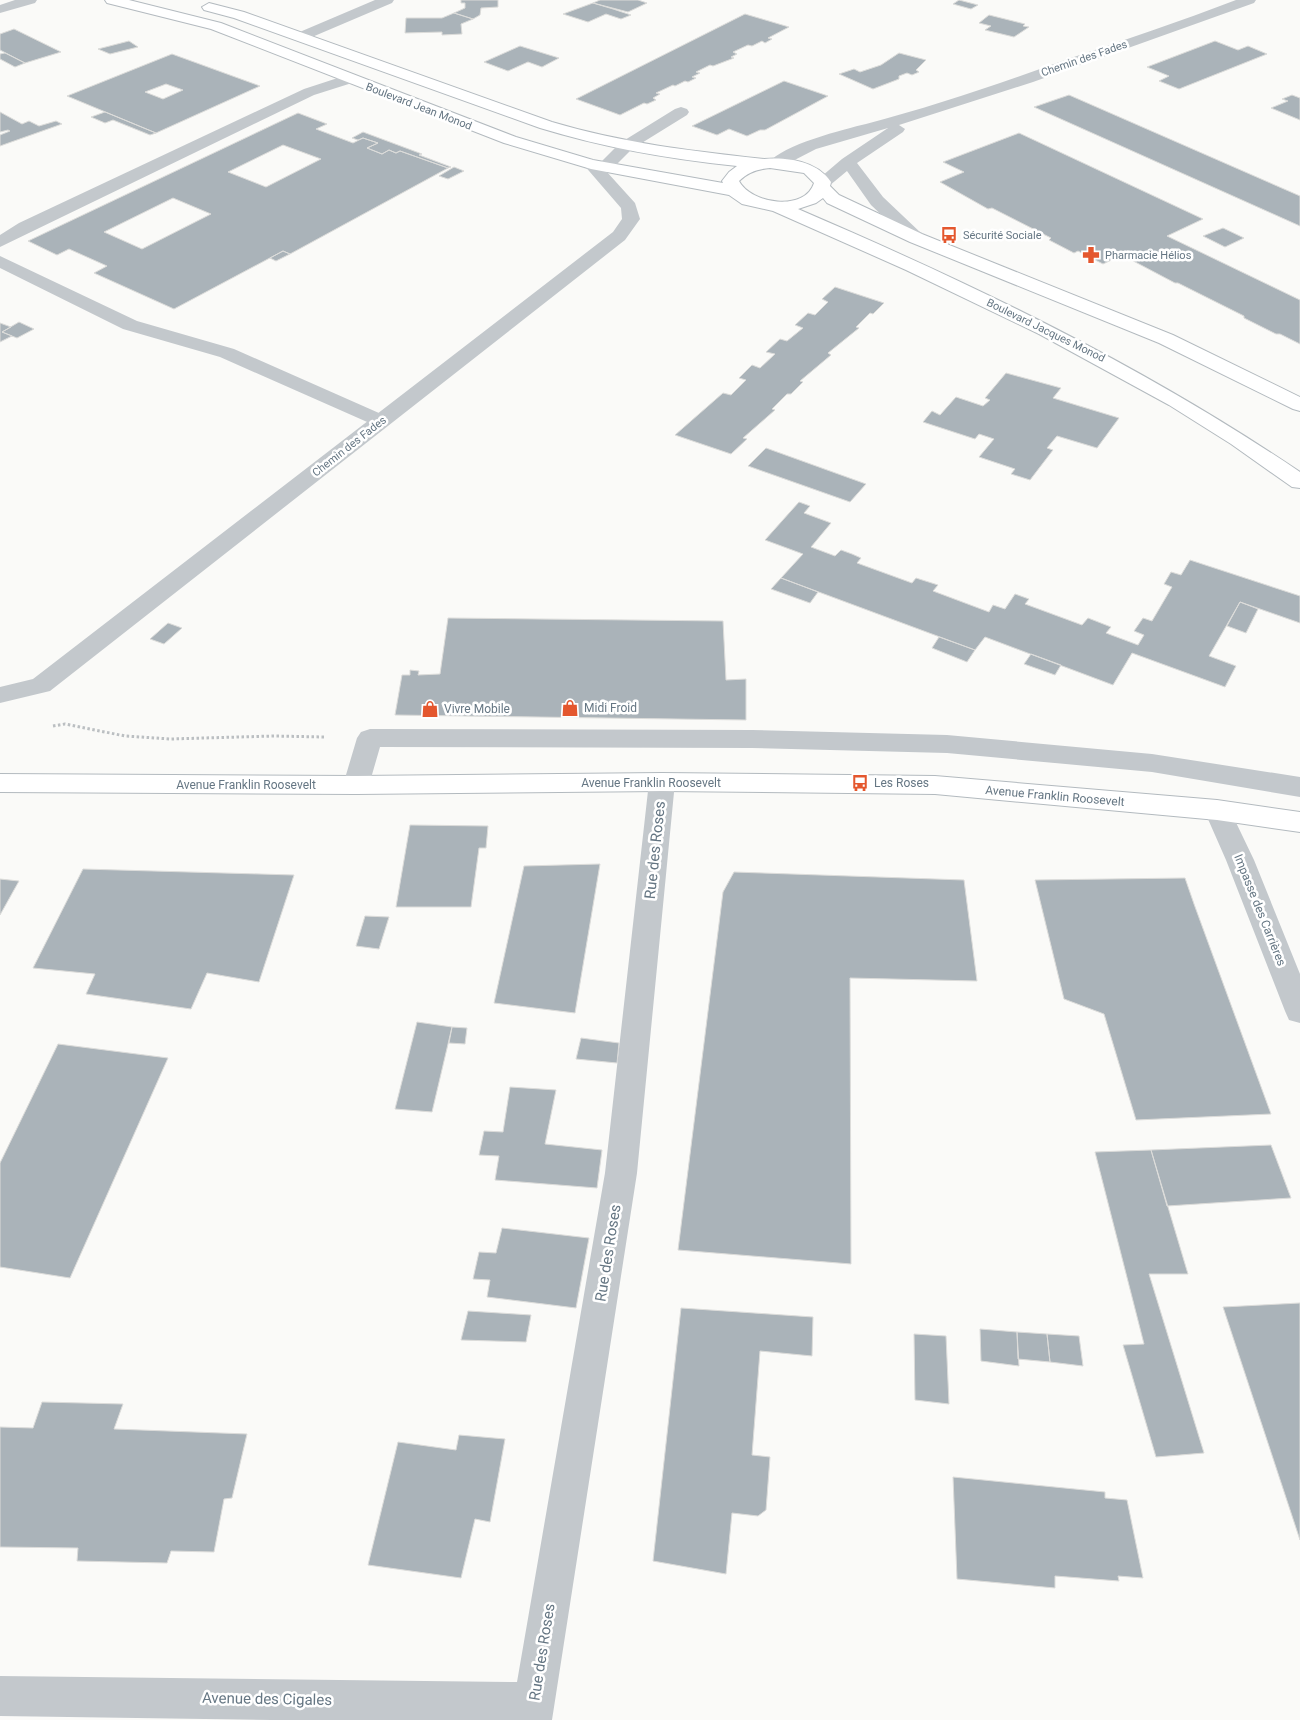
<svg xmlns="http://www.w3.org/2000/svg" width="1300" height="1720" font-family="Roboto,sans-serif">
	<rect width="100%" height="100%" fill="#fafaf8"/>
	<!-- building -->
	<path fill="#aab3b9" stroke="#dcdcda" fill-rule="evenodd" d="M461 0H498V7L481 8 480 15 473 19 454 13 465 8V3H461Z
		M600 0H638L647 3 628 12 593 3Z
		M959 0 978 5 971 9 953 4Z
		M593 3 613 9 631 15 621 19 606 14 588 22 563 14Z
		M454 13 473 19 461 24 462 34 442 35V32L405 33 406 18H442Z
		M745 14 789 27 768 38 772 39 765 43 762 41 752 46 748 45 733 52 737 54 731 57 734 58 713 66 710 65 696 72 700 73 692 77 696 78 688 82 685 81 675 86 673 85 656 93 660 94 653 98 656 100 647 104 644 103 620 115 576 99Z
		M989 15 1025 24 1023 26 1029 27 1014 37 985 30 991 26 979 23Z
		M14 29 61 52 25 63 0 50V34Z
		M129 41 138 47 110 54 98 49Z
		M1215 41 1238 50 1248 46 1267 54 1179 89 1159 81 1169 76 1147 67Z
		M520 46 559 58 542 67 528 62 508 71 484 62Z
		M5 53 25 63 15 67 0 59V54Z
		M899 53 926 60 916 70 919 72 912 75 907 73 899 76V79L873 89 839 74 854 69 860 72 881 65Z
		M172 54 260 86 156 133 67 96ZM166 84 183 90 163 99 145 92Z
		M784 81 828 96 765 130H760L747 136 729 129 717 135 692 126Z
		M1069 95 1300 196V226L1034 107Z
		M1292 95 1300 98V120L1271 108 1288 101 1282 99Z
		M0 112 22 124 29 121 39 126 56 121 62 124 0 146V135L10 131 8 130 0 132Z
		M105 112 156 133 150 135 113 120 105 123 91 117Z
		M298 113 327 124 316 129 353 143 363 138 378 143 367 148 382 154 389 150 396 153 400 151 448 168 290 254 283 251 174 309 94 273 107 266 69 249 57 255 28 241ZM283 145 321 159 266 187 228 172ZM173 198 211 214 142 249 104 232Z
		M363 132 422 154 419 155 451 167 448 168 400 151 396 153 389 150 382 154 367 148 378 143 363 138 358 140 352 138Z
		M1019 133 1203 219 1167 236 1300 300V344L1280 334H1276L1244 318V316L1178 283H1175L1122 255 1103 264 1078 251 1074 253 1049 240 1051 238 992 208 988 209 940 182 964 172 943 162Z
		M454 167 464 171 448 179 439 176Z
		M1223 228 1244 238 1225 247 1203 236Z
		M283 251 290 254 276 261 270 258Z
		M835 287 884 303 873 314 870 313 856 327 859 328 828 353 831 355 800 381 803 382 791 394H787L772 409 775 410 743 438 747 439 731 454 675 435 723 393 731 395 746 380 739 378 752 365 760 368 775 354 766 352 780 339 787 341 803 328 795 325 808 313 815 315 828 302 822 299Z
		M19 322 34 329 17 338 2 332Z
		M0 323 11 327 2 332 12 336 0 342Z
		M1006 373 1061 388 1053 398 1119 418 1097 448 1057 436 1047 448 1053 450 1030 480 1011 474 1015 469 979 457 994 439 979 434 975 439 923 422 932 411 940 415 956 397 983 406 990 400 985 398Z
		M766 448 866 484 850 502 748 466Z
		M799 502 810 506 804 513 831 523 811 547 835 556 841 550 852 554 861 558 857 563 912 583 916 578 938 585 933 591 989 612 993 605 1005 609 1015 594 1029 599 1025 604 1082 625 1088 618 1111 627 1106 633 1138 645 1144 635 1134 631 1143 618 1152 621 1172 587 1164 584 1171 572 1181 575 1190 560 1300 596V623L1240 602 1209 656 1236 666 1225 687 1132 653 1113 685 985 637 975 650 781 578 803 554 765 540Z
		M781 578 818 592 810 603 771 589Z
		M1240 602 1258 609 1246 633 1227 626Z
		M448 618 723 621 726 680 746 679V720L395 715 402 675H410V670L419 671 418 675 440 674Z
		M168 623 182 628 164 644 150 639Z
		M939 637 975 650 967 662 932 648Z
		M1031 654 1061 665 1055 675 1024 664Z
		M410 825 488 826 486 848H479L471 907H396Z
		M600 864 575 1013 494 1003 524 866Z
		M83 869 294 875 259 982 207 973 191 1009 86 994 95 974 33 968Z
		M734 872 964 880 977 981 850 978 851 1264 678 1250 723 892Z
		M1185 878 1194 904 1271 1114 1136 1120 1104 1014 1064 999 1035 880Z
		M0 879 19 881 0 915Z
		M365 916 389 917 379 949 356 946Z
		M417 1022 452 1027 432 1112 395 1109Z
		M452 1027 467 1028 465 1044 449 1043Z
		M581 1038 619 1043 617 1063 576 1059Z
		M58 1044 168 1058 70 1278 0 1267V1163Z
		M510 1087 556 1090 545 1144 602 1150 597 1188 495 1180 499 1156 479 1155 484 1131 503 1132Z
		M1271 1145 1291 1198 1167 1206 1151 1150Z
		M1151 1150 1188 1274H1149L1204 1453 1156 1457 1123 1345 1144 1344 1095 1152Z
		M502 1228 589 1238 576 1308 487 1297 490 1280 473 1279 479 1252 496 1253Z
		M1300 1303V1540L1223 1307Z
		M681 1308 813 1317 812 1356 760 1351 752 1455 770 1457 766 1510 758 1516 732 1513 726 1574 653 1561Z
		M468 1311 531 1315 526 1342 461 1340Z
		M980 1329 1017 1332 1019 1366 981 1361Z
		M1017 1332 1047 1334 1050 1362 1018 1359Z
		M914 1334 946 1336 949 1404 915 1400Z
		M1047 1334 1079 1336 1083 1366 1050 1362Z
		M42 1402 123 1404 114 1429 247 1434 232 1498 224 1499 214 1552 171 1551 167 1563 77 1561 78 1548 0 1547V1427L33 1428Z
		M459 1435 505 1439 490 1522 475 1519 461 1578 368 1565 398 1442 456 1450Z
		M953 1477 1105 1492V1498L1127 1500 1143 1578 1118 1576 1119 1581 1055 1576V1588L957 1579Z"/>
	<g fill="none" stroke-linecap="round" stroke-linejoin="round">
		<!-- secondary casing -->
		<g stroke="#b3babf" stroke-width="2">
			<path id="secondary" d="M105 0H129L221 23 516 137 593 160 723 183 722 181 729 172 737 166C670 159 605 148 540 128L234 18 204 10 202 7 209 3 244 12 552 122C622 143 692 151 764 159 788 157 817 161 831 182L830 186 839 195 922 234 1173 335 1300 397V411L1293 409 1159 343 910 242 827 203 823 198 816 203 798 209C975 285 1140 364 1300 472V488L1292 487 1231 444 1169 405 1039 334 906 270 773 211 742 204 729 195 591 169 504 143 211 29 107 3ZM770 168 804 173 814 183C805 212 751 204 739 181 748 172 758 169 770 168Z
				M662 773 935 776 1217 800 1300 812V832L1217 820 935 794 662 791 356 794 0 792V774L356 776Z"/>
		</g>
		<!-- path -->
		<path stroke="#bbbfc2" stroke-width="3" stroke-dasharray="2.5 2.5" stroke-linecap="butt" d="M53 726 65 724 125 736 170 739 274 736 325 737"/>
		<!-- lane -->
		<path fill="#c3c8cc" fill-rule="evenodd" d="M350 74 355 76 358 79 355 82 314 95 0 247V235L19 223 304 89Z
			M681 107 687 109 689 112 687 115 632 149 611 170H599L597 167 599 164 620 143 675 109Z
			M0 256 137 321 234 349 388 417 391 421 388 425 381 427 374 425 220 357 123 329 0 268Z
			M370 729 752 730 947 735 1152 754 1300 777V797L1152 772 947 753 752 748 380 747 369 785 365 792 356 794 347 792 343 785 357 738 361 732Z"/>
		<!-- street -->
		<path fill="#c3c8cc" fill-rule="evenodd" d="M15 0H37L35 3 0 13V5Z
			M375 0H394L392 3 305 40H295L293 37 295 34Z
			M1236 0H1256L1254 3 1033 82 899 125 905 129 903 132 857 163 883 197 922 234 925 238 922 242 916 243 910 242 871 205 847 171 829 186H817L815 182 842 159 888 128 816 149 783 166H771L769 163C781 145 845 129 866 124 935 106 1002 83 1068 59 1125 40 1181 21 1236 0Z
			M591 159 597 161 635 203 640 219 625 240 50 691 0 703V687L33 679 613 232 622 219 621 208 583 164 585 161Z
			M662 773 671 775 675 782 637 1173 552 1720H272L0 1716V1676L517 1682 605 1173 649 782 653 775Z
			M1217 800 1226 803 1230 810 1254 860 1300 974V1023L1289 1020 1285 1011 1226 860 1204 810 1208 803Z"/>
		<!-- secondary -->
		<use href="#secondary" fill="#fff" fill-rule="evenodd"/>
	</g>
	<!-- icons -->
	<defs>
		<g id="bus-bare" transform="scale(1.35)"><path d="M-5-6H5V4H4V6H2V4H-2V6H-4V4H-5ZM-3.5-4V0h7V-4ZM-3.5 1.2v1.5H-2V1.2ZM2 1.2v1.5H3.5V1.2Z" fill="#e4572e" stroke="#fff" stroke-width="2.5" paint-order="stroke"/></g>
		<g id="pharmacy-bare" transform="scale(1.35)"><path d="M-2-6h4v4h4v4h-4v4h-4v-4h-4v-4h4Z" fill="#e4572e" stroke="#fff" stroke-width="2.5" paint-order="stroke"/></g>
		<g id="shop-bare" transform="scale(1.35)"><path d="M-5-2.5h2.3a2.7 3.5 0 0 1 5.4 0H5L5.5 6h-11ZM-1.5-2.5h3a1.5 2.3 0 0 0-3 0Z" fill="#e4572e" stroke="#fff" stroke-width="2.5" paint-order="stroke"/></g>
	</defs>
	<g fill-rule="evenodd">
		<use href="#bus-bare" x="949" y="235"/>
		<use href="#pharmacy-bare" x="1091" y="255"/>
		<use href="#shop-bare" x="570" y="708"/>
		<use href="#shop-bare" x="430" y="709"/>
		<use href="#bus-bare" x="860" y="783"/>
	</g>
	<g text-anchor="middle" stroke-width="5" stroke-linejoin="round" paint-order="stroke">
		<!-- far-street labels -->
		<g font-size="11" fill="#657683" stroke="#fff">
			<text transform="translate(1084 58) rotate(-19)" y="4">Chemin des Fades</text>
			<text transform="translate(419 106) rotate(21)" y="4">Boulevard Jean Monod</text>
			<text transform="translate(1046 330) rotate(26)" y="4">Boulevard Jacques Monod</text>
			<text transform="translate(349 446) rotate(-38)" y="4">Chemin des Fades</text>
		</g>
		<!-- far-poi labels -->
		<g font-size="11" fill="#657683" stroke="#fff" text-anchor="start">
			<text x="963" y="239">Sécurité Sociale</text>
			<text x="1105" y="259">Pharmacie Hélios</text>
		</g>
		<!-- poi labels -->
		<g font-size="12" fill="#657683" stroke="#fff" text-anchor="start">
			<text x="584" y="712">Midi Froid</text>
			<text x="444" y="713">Vivre Mobile</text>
			<text x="874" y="787">Les Roses</text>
		</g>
		<!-- street labels -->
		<g font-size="12" fill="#657683" stroke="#fff">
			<text x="651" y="787">Avenue Franklin Roosevelt</text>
			<text x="246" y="789">Avenue Franklin Roosevelt</text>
			<text transform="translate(1055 796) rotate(5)" y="4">Avenue Franklin Roosevelt</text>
			<text transform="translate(1260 910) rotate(68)" y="4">Impasse des Carrières</text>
		</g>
		<!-- near-street labels -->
		<g font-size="15" fill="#657683" stroke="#fff">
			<text transform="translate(655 850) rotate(-84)" y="5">Rue des Roses</text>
			<text transform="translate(608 1253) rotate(-81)" y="5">Rue des Roses</text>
			<text transform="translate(542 1652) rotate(-81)" y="5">Rue des Roses</text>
			<text transform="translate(267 1699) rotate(1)" y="5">Avenue des Cigales</text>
		</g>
	</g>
</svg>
